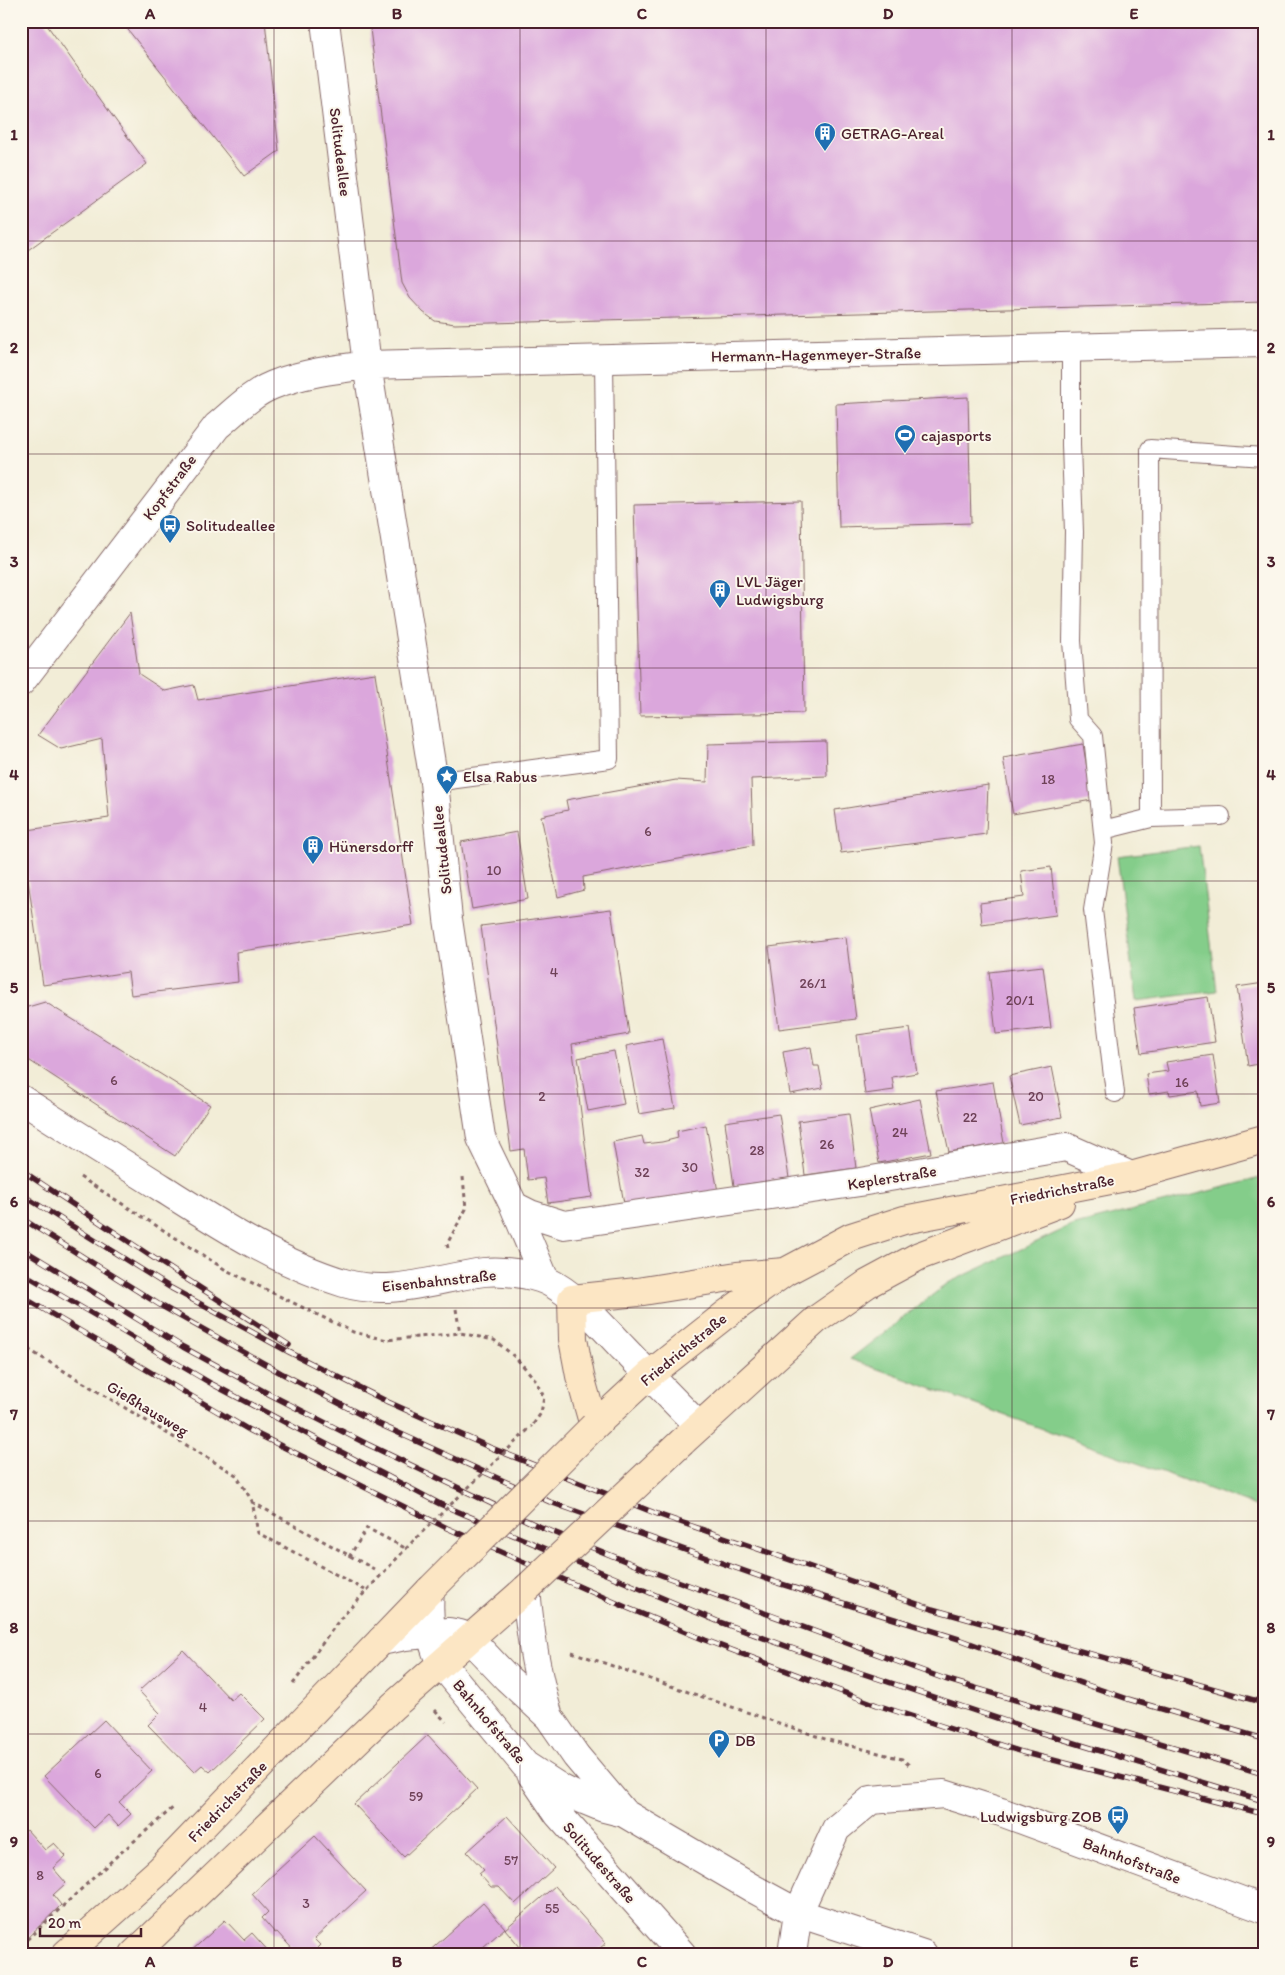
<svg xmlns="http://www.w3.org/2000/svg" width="1285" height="1975" font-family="Itim,sans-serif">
	<rect width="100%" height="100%" fill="#fbf7ec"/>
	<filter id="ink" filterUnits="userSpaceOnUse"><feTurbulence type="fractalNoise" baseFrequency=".02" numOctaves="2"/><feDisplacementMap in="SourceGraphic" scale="10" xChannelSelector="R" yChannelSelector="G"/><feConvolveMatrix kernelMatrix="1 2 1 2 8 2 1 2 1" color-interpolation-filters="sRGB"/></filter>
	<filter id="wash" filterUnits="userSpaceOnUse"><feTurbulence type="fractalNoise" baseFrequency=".0096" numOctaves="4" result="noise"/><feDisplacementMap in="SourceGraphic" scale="20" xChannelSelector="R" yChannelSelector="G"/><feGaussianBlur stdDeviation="1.12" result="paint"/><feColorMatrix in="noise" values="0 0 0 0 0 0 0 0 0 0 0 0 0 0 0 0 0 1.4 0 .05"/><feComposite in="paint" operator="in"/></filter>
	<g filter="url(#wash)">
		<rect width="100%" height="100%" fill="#f2edd7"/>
		<!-- green -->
		<path fill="#84cd8a" stroke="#67765a" d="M1199 846 1217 991 1136 1001 1117 856Z
			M1264 1177V1509L850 1359 948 1283 1071 1226Z"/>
		<g id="blocks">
			<!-- building -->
			<path fill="#dba7dc" d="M21 21H44L147 164 21 255Z
				M121 21H265L279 151 244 176Z
				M369 21H1264V302L455 324 435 321 423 312 410 298 402 283Z
				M968 397 971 523 839 527 836 404Z
				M801 501 804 713 640 716 634 505Z
				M130 613 139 674 165 691 194 685 198 700 375 673 413 925 236 952 238 982 131 995 128 972 43 985 21 831 109 818 102 739 61 749 38 735Z
				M826 741 827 776 751 779 753 845 583 877 584 890 558 897 541 816 568 810 566 800 676 780 707 782 708 744Z
				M1083 744 1092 800 1013 814 1003 758Z
				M988 785 986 834 841 853 835 810Z
				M517 832 528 899 472 909 461 842Z
				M1051 867 1056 915 982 925 980 903 1024 897 1021 871Z
				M611 909 629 1034 572 1044 592 1197 548 1203 544 1178 528 1180 524 1149 511 1151 481 926Z
				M846 937 856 1019 779 1029 769 947Z
				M1043 966 1051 1028 996 1034 989 972Z
				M1264 983V1063L1248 1066 1237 987Z
				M1208 997 1215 1042 1141 1053 1134 1008Z
				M45 1002 210 1105 175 1156 21 1055V1009Z
				M910 1028 917 1073 892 1077 894 1090 865 1094 857 1035Z
				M662 1039 675 1108 639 1114 626 1046Z
				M811 1047 814 1066H819L823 1088 790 1094 783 1052Z
				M614 1051 624 1104 588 1111 578 1058Z
				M1213 1055 1220 1103 1200 1106 1198 1091 1170 1095 1169 1091 1149 1094 1146 1074 1168 1071 1166 1062Z
				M1052 1067 1062 1117 1020 1125 1009 1076Z
				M993 1082 1004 1143 949 1152 936 1091Z
				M920 1099 931 1153 879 1163 869 1110Z
				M779 1114 789 1178 734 1186 725 1122Z
				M849 1114 856 1168 805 1175 798 1121Z
				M706 1125 718 1192 625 1209 613 1142 642 1136 644 1144 662 1142 678 1138 677 1131Z
				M183 1650 231 1700 239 1693 265 1719 210 1772 202 1765 194 1772 148 1725 160 1713 139 1691Z
				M104 1720 152 1771 119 1802 131 1814 118 1826 108 1815 94 1828 44 1776Z
				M428 1735 477 1789 404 1857 354 1804Z
				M507 1816 554 1868 515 1904 499 1887H491L479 1874 484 1870 467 1852Z
				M27 1830 45 1850 54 1843 66 1856 53 1868 66 1883 53 1895 61 1905 21 1944V1835Z
				M315 1836 366 1891 314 1939 320 1945 311 1954H297L277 1932 275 1933 262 1918 268 1912 252 1894Z
				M555 1886 606 1943 593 1954H514L521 1948 505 1929Z
				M483 1903 505 1928 475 1954H426Z
				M225 1920 244 1940 252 1933 271 1954H188Z"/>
		</g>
	</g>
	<g filter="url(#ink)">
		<use href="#blocks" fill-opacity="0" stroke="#856767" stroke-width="1"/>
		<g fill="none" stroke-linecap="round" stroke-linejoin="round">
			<!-- service casing -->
			<g stroke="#856767" stroke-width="20">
				<path id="service" d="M1071 348V445L1074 532 1072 641 1078 719 1093 736 1104 843 1093 910 1115 1093
					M434 782 609 759 604 360
					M1151 818 1221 816
					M1103 830 1151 818 1150 449 1264 457"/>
			</g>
			<!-- minor casing -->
			<g stroke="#856767" stroke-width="30">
				<path id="minor" d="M325 21 367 365 434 782 448 919 481 1138 514 1206 545 1280
					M21 682 217 426C234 412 252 393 273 385 303 373 336 369 367 365L1264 343
					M21 1099C67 1129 115 1158 162 1188 219 1224 278 1263 344 1283 391 1297 438 1278 484 1272 501 1270 532 1274 547 1281 576 1295 599 1323 621 1346 647 1373 672 1399 698 1425
					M514 1206 530 1214 564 1225 860 1182 1066 1147 1131 1176
					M792 1954 798 1913 836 1829 871 1800 944 1794 1001 1812 1264 1909"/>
			</g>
			<!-- tertiary casing -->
			<g stroke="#856767" stroke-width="30">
				<path id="tertiary" d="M526 1589C530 1633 536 1675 549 1717
					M430 1590C428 1615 429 1640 441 1663L525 1765 562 1789 582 1799 604 1808 624 1813 752 1888 798 1913 923 1954
					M381 1641 405 1636 449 1632 460 1634 469 1638 507 1678 549 1717 576 1756 624 1813
					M531 1774 558 1814 682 1954"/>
			</g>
			<!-- secondary casing -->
			<g stroke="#856767" stroke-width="30">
				<path id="secondary" d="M785 1272 737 1276 637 1292 572 1299 573 1339 580 1376 594 1426 649 1375 725 1315 785 1272 851 1237 904 1220 1131 1176 1264 1139
					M682 1442 817 1319 867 1284 919 1256 1060 1203
					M66 1954 160 1870 430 1590
					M134 1954 393 1706 526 1589"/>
			</g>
			<!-- path -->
			<path stroke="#856767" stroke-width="3" stroke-dasharray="4 4" stroke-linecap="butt" d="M80 1177 226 1270 353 1332 387 1340 460 1333 494 1340 515 1357 534 1378 544 1397 541 1413 532 1426
				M448 1248 447 1244 466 1209 463 1177
				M456 1309 460 1333
				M21 1345 236 1475 252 1501 258 1533 365 1590
				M252 1502 374 1569
				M349 1557 367 1528 405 1548
				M572 1652 828 1740 902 1759 909 1765
				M293 1684 340 1619 416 1538
				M435 1710 446 1722
				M21 1945 118 1855 175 1806"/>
			<!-- service -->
			<use href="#service" stroke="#fff" stroke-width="18"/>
			<!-- minor -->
			<use href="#minor" stroke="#fff" stroke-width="28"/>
			<!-- tertiary -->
			<use href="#tertiary" stroke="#fff" stroke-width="28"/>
			<!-- secondary -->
			<use href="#secondary" stroke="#fce6c4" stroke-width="28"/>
			<!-- rail casing -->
			<g stroke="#4a1f2b" stroke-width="5.5">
				<path id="rail" d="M21 1170 149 1255 289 1345
					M21 1194 171 1288 289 1352 388 1402 489 1447 660 1515 932 1609 1264 1703
					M21 1218 160 1305 281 1373 379 1424 550 1502 778 1583 959 1639 1040 1669 1128 1699 1264 1739
					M21 1248 183 1347 269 1394 367 1444 536 1525 650 1571 945 1679 1264 1774
					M21 1272 212 1384 440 1504 717 1621 849 1669 1039 1732 1264 1801
					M21 1296 249 1430 447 1528 630 1609 705 1640 877 1705 1022 1752 1264 1814"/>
			</g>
			<!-- rail -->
			<use href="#rail" stroke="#fbf7ec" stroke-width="4" stroke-dasharray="11" stroke-linecap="butt"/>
			<!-- secondary-bridge casing -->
			<g stroke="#856767" stroke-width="30" stroke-linecap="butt">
				<path id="secondary-bridge" d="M526 1589 682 1442
					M430 1590 594 1426"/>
			</g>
			<!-- path-bridge -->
			<path stroke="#856767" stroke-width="3" stroke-dasharray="4 4" stroke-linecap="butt" d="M416 1538 532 1426"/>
			<!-- secondary-bridge -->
			<use href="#secondary-bridge" stroke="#fce6c4" stroke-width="28"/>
		</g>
	</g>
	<!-- grid -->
	<path fill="none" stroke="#4a1f2b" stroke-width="1" stroke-opacity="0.55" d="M274 21V1954M520 21V1954M766 21V1954M1012 21V1954M21 241H1264M21 454H1264M21 668H1264M21 881H1264M21 1094H1264M21 1308H1264M21 1521H1264M21 1734H1264"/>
	<!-- icons -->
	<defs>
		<g id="building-pin" transform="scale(1.125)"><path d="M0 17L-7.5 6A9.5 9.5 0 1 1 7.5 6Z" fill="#1f6fb2" stroke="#fbf7ec"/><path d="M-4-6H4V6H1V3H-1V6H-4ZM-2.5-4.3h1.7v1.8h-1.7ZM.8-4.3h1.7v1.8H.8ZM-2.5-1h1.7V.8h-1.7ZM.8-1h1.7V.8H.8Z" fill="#fff"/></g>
		<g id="stadium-pin" transform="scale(1.125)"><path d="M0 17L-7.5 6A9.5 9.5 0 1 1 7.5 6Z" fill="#1f6fb2" stroke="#fbf7ec"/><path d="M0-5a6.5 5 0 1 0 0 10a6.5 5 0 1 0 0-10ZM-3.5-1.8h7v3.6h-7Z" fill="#fff"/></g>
		<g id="bus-pin" transform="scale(1.125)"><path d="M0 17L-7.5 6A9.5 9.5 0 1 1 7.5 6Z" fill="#1f6fb2" stroke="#fbf7ec"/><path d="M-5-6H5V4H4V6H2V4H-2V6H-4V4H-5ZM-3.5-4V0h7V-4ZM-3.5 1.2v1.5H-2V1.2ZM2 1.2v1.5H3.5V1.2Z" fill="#fff"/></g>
		<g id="sight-pin" transform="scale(1.125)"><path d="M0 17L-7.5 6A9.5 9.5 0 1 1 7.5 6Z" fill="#1f6fb2" stroke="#fbf7ec"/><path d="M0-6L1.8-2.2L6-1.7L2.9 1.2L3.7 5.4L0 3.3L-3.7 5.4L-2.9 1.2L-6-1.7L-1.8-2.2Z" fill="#fff"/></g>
		<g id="parking-pin" transform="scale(1.125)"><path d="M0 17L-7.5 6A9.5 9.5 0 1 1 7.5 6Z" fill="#1f6fb2" stroke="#fbf7ec"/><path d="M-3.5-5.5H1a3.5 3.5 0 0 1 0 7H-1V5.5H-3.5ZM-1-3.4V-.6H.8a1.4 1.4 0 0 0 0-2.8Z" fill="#fff"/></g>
	</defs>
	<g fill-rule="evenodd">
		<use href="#building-pin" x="825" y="133"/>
		<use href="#stadium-pin" x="905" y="435"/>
		<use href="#bus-pin" x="170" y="525"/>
		<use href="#building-pin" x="720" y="590"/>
		<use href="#sight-pin" x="447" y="776"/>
		<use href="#building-pin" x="313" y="846"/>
		<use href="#parking-pin" x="719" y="1740"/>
		<use href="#bus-pin" x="1118" y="1816"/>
	</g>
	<g text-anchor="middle" stroke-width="4" stroke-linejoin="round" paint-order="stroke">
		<!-- number labels -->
		<g font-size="14" fill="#6e4157">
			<text x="1048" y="784">18</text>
			<text x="648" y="836">6</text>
			<text x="494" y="875">10</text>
			<text x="554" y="977">4</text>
			<text x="813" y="988">26/1</text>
			<text x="1020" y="1005">20/1</text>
			<text x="114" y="1085">6</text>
			<text x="1182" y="1087">16</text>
			<text x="542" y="1101">2</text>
			<text x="1036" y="1101">20</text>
			<text x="970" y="1122">22</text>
			<text x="900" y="1137">24</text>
			<text x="827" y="1149">26</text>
			<text x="757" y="1155">28</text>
			<text x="690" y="1172">30</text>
			<text x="642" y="1177">32</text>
			<text x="203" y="1712">4</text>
			<text x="98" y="1778">6</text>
			<text x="416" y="1801">59</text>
			<text x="511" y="1865">57</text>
			<text x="40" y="1880">8</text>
			<text x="306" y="1908">3</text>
			<text x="552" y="1913">55</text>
		</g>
		<!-- poi labels -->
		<g font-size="16" fill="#4a1f2b" stroke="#fbf7ec" text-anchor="start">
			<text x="841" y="139">GETRAG-Areal</text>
			<text x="921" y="441">cajasports</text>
			<text x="186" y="531">Solitudeallee</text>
			<text x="736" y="587">LVL Jäger<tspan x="736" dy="18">Ludwigsburg</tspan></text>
			<text x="463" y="782">Elsa Rabus</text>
			<text x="329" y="852">Hünersdorff</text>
			<text x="735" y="1746">DB</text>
			<text x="1102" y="1822" text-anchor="end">Ludwigsburg ZOB</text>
		</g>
		<!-- street labels -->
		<g font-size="16" fill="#4a1f2b" stroke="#fbf7ec">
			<text transform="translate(341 152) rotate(83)" y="6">Solitudeallee</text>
			<text transform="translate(816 354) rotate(-1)" y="6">Hermann-Hagenmeyer-Straße</text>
			<text transform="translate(169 487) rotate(-53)" y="6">Kopfstraße</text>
			<text transform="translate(441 850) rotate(-96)" y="6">Solitudeallee</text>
			<text transform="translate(892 1177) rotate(-9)" y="6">Keplerstraße</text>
			<text transform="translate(1062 1189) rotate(-11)" y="6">Friedrichstraße</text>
			<text transform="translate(439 1280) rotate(-6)" y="6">Eisenbahnstraße</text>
			<text transform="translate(683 1349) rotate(-39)" y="6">Friedrichstraße</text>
			<text transform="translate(148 1408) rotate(31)" y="6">Gießhausweg</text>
			<text transform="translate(490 1721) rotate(50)" y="6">Bahnhofstraße</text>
			<text transform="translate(227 1801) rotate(-46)" y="6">Friedrichstraße</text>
			<text transform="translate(1132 1860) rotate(21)" y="6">Bahnhofstraße</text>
			<text transform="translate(600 1862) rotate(49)" y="6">Solitudestraße</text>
		</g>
	</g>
	<!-- margin -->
	<rect width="1285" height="1975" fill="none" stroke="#fbf7ec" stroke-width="55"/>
	<!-- scale -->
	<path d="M40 1928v8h101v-8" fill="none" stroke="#4a1f2b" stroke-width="2.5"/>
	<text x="48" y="1928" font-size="15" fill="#4a1f2b" stroke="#fbf7ec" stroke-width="4" paint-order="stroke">20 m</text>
	<rect x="28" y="28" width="1230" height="1920" fill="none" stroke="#4a1f2b" stroke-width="2"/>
	<g font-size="16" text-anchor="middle" font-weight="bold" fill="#4a1f2b">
		<text x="150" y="19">A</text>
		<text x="397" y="19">B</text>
		<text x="642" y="19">C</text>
		<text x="888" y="19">D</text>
		<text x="1134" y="19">E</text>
		<text x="14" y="140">1</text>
		<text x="1271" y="140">1</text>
		<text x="14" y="353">2</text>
		<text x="1271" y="353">2</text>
		<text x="14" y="567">3</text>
		<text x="1271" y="567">3</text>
		<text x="14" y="780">4</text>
		<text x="1271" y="780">4</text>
		<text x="14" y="993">5</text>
		<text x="1271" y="993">5</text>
		<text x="14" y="1207">6</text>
		<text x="1271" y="1207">6</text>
		<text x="14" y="1420">7</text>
		<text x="1271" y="1420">7</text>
		<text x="14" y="1633">8</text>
		<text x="1271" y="1633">8</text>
		<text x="14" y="1847">9</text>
		<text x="1271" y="1847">9</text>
		<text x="150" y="1967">A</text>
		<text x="397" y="1967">B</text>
		<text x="642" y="1967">C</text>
		<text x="888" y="1967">D</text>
		<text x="1134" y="1967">E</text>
	</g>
</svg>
